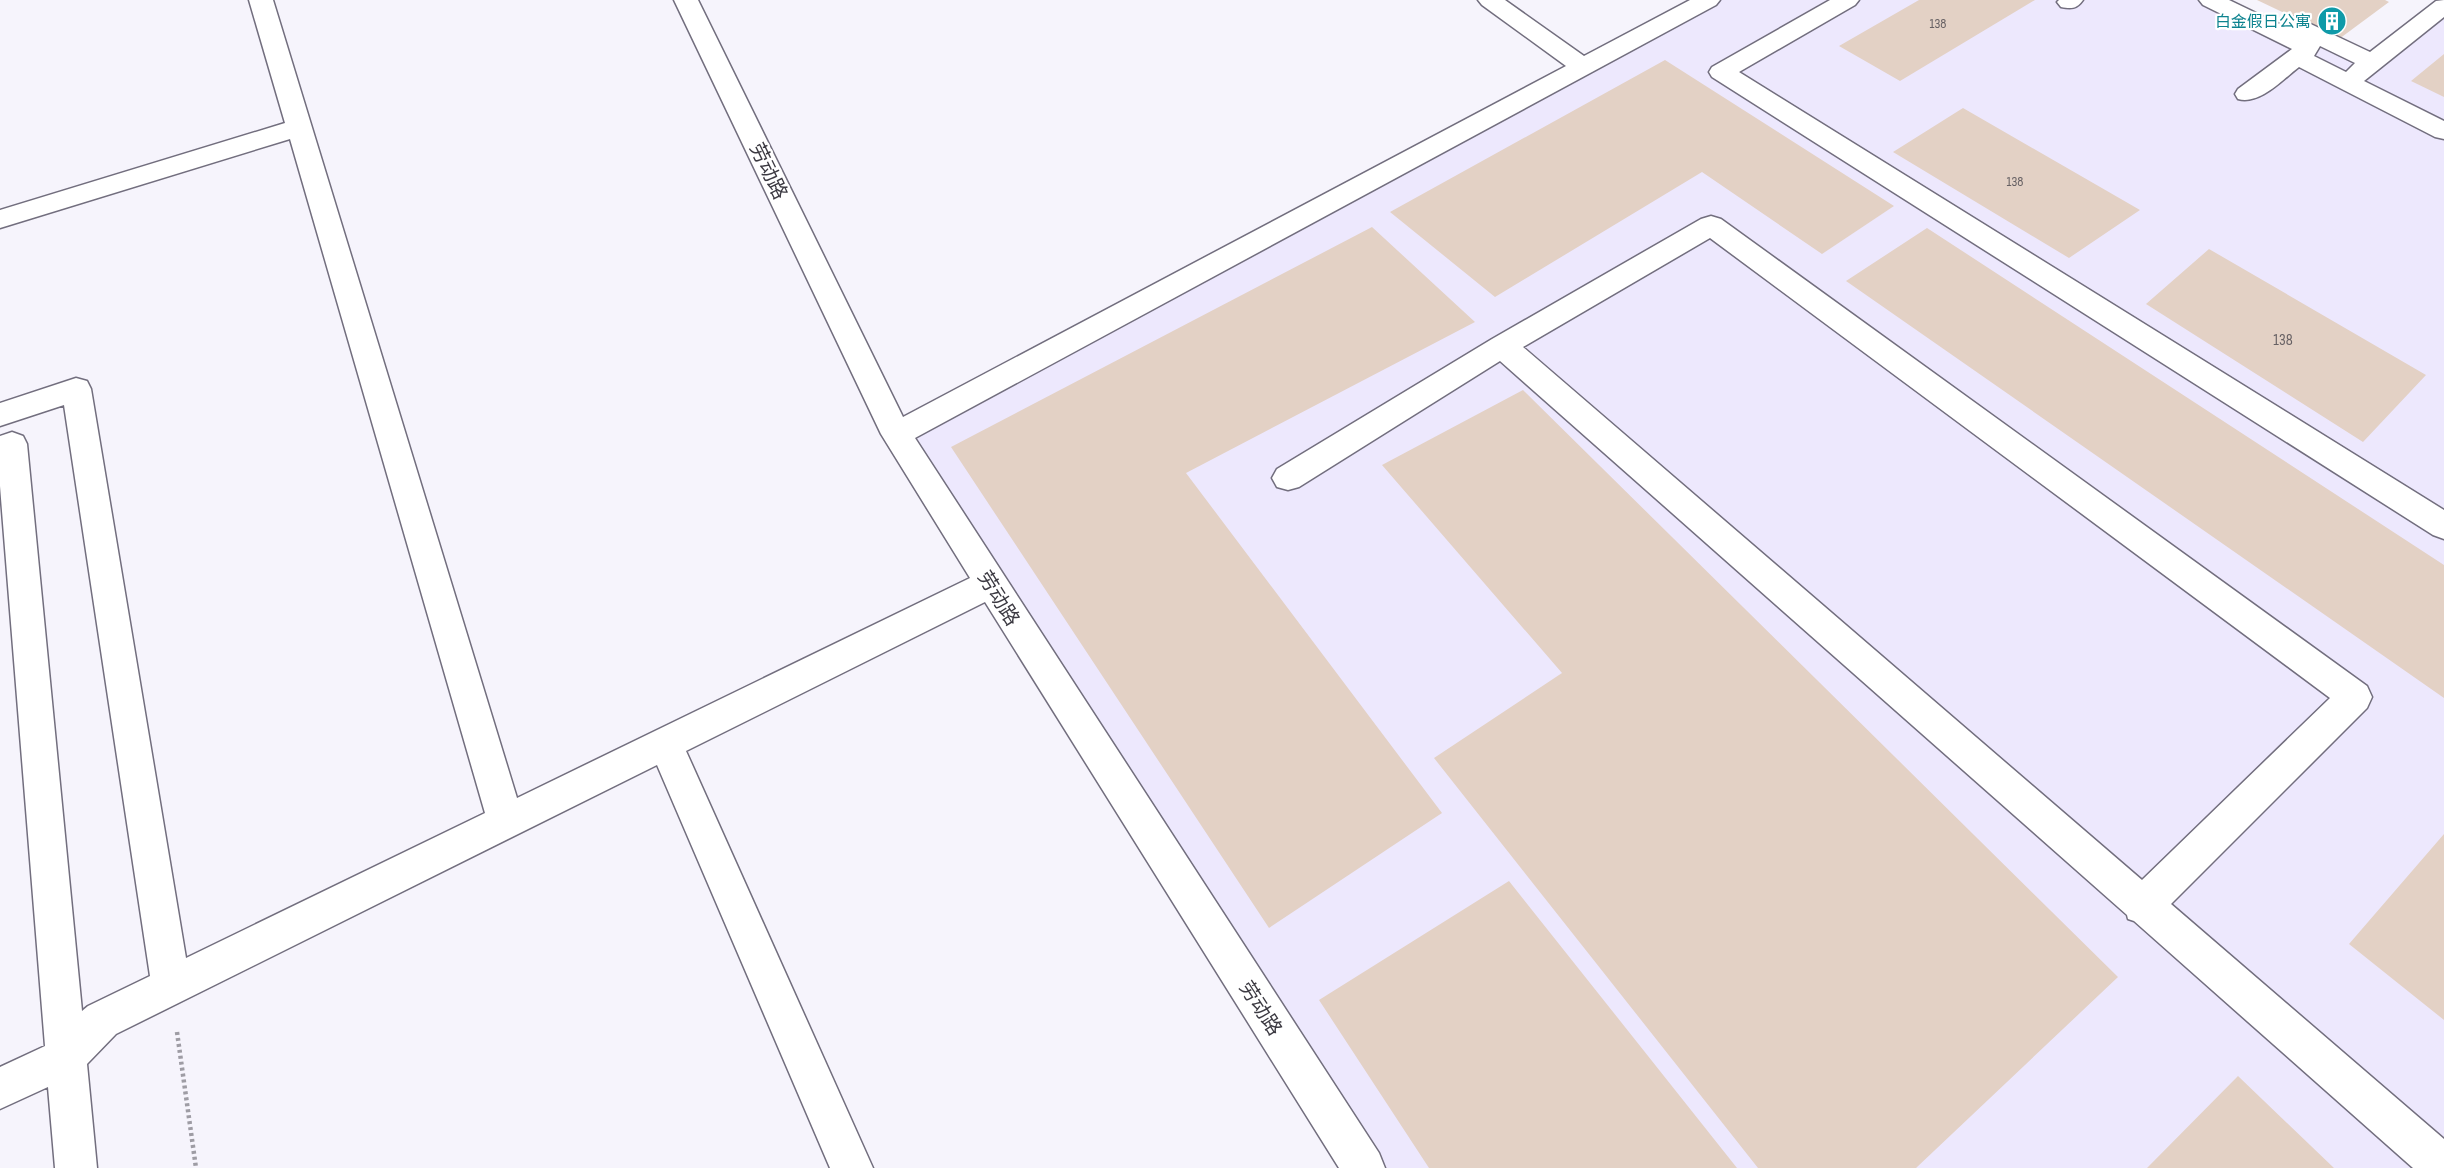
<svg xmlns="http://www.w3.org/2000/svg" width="2444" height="1168" font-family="'Sofia Sans Condensed','Noto Sans SC',sans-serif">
	<rect width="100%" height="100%" fill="#f6f4fc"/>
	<!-- built -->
	<path fill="#ede8fd" d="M1708 0H2225L2364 68 2444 6V1168H1364L896 434Z"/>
	<!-- building -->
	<path fill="#e3d1c5" d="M1919 0H2035L1900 81 1839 46Z
		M2257 0H2385L2389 2 2339 39Z
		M2444 54V97L2411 81Z
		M1665 60 1894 206 1822 254 1702 172 1495 297 1390 212Z
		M1963 108 2140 210 2069 258 1893 152Z
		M1372 227 1475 322 1186 473 1442 813 1269 928 951 447Z
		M1927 228 2444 565V698L1846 281Z
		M2209 249 2426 375 2363 442 2146 304Z
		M1523 390 2118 977 1916 1168H1758L1434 758 1562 673 1382 465Z
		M2444 834V1020L2349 944Z
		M1509 881 1737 1168H1429L1319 1000Z
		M2238 1076 2334 1168H2147Z"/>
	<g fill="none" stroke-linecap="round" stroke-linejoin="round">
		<!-- minor casing -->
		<g stroke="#726e7e" stroke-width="3">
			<path id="minor" d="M249 0H273L517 798 970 578 881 434 674 0H698L903 417 1566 66 1482 5 1478 0H1505L1584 56 1690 0H1720L1716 5 915 438 1379 1153 1385 1168H1339L985 602 686 751 873 1168H830L657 765 116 1034 87 1064 97 1168H55L48 1087 0 1109V1067L45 1046 0 486V436L12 432 23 436 27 444 82 1011 88 1006 150 976 64 405 0 426V403L76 378 87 381 91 389 186 958 485 813 290 139 0 228V210L285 123Z
				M1830 0H1859L1855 5 1739 72 2444 510V539L2433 535 1712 77 1709 72 1712 67Z
				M2059 0H2083C2077 9 2071 9 2061 7L2057 2Z
				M2199 0H2229L2279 24 2282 18 2290 16 2298 18 2370 52 2436 1 2444 0V17L2364 81 2444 121V139L2435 137 2299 67C2282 80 2260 105 2238 99L2235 94 2238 89 2292 49 2203 5ZM2320 46 2355 63 2346 72 2314 56Z
				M1711 216 1721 219 2367 686 2372 697 2367 708 2171 904 2444 1139V1168H2413L2134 921 2128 919 2127 915 1500 361 1299 487 1288 490 1277 487 1272 478 1277 469 1492 339 1701 219ZM1710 238 2330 698 2142 880 1523 347Z"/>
		</g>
		<!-- path -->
		<path stroke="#9e9ca4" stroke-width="4.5" stroke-dasharray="3 3" stroke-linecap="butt" d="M177 1032 196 1168"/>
		<!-- minor -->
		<use href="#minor" fill="#fff" fill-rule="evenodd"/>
	</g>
	<!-- icons -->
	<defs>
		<g id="building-disc" transform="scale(1.5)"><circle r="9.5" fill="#0f9aa8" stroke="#fff"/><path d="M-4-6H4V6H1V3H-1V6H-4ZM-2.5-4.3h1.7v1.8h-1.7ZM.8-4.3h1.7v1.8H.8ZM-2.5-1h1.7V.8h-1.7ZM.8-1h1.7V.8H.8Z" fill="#fff"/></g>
	</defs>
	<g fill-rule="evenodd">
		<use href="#building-disc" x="2332" y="21"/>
	</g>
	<g text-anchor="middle" stroke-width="4.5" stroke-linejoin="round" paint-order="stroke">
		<!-- far-number labels -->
		<g font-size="14" fill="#666063">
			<text x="1938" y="28">138</text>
			<text x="2015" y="186">138</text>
		</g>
		<!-- far-culture labels -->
		<g font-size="16" fill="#0d838f" stroke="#fff" text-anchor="end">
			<text x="2311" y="27">白金假日公寓</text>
		</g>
		<!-- number labels -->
		<g font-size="16" fill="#666063">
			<text x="2283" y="345">138</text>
		</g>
		<!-- street labels -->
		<g font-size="20" fill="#3c3a42" stroke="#fff">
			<text transform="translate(769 171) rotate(64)" y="7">劳动路</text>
			<text transform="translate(999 598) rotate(58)" y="7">劳动路</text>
			<text transform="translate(1261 1008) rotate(57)" y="7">劳动路</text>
		</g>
	</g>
</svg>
